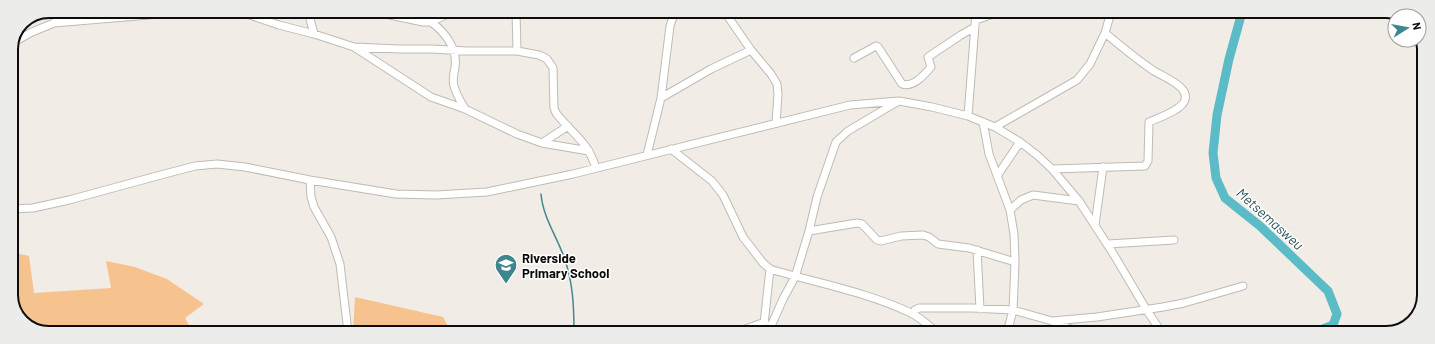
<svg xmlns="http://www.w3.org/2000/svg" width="1435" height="344" font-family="Barlow,sans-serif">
	<rect width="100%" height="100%" fill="#f2ece6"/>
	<!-- green -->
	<path fill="#f6c38f" d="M11 252 29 256 34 293 111 288 106 261 135 267 167 279 204 304 185 318 193 332H41L21 320 11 300Z
		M355 297 443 317 450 330 456 332H353Z"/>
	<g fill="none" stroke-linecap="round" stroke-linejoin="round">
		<!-- stream -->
		<path stroke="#44878e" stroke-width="1.5" d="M541 194C543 217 556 235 564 257 573 282 574 306 574 333"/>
		<!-- river -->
		<path stroke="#5bbcc7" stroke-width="9" d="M1242 12 1229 59 1217 115 1213 153 1216 178 1225 198 1260 226 1328 291 1337 314 1333 325 1323 329 1320 333"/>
		<!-- minor casing -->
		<g stroke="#c0bab5" stroke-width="9">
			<path id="minor" d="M238 11 279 25 314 34 354 47 399 49H432L467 51H517L539 55 547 59 553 68 554 108 556 113C573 135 587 140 596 168
				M308 11 314 34
				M371 11 423 22H431L454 11
				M516 11 517 51
				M724 11 751 50 771 74 777 84 778 94 776 123
				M976 20 999 12
				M431 22C445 32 458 49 455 67 454 74 452 79 454 86 456 94 461 102 465 109
				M54 23 65 11
				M14 42 32 32 54 23 149 15 173 11
				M354 47 431 97 465 109 517 134 542 143 589 151
				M854 58 876 46 878 47 902 84C913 88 924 75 931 67L928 57 961 35 975 27
				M661 98 711 69 751 50
				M968 116 976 12
				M983 122 989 154 1010 210 1014 234 1015 262 1013 310 1007 333
				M995 127 1077 80 1090 64 1105 33 1111 12
				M542 143 568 126
				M671 149 712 181 723 195 743 237 763 263 770 269 763 333
				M647 155 661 98 670 26 675 11
				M1052 169 1145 166 1148 161 1149 122C1158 118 1182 110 1185 100 1186 96 1185 92 1182 89 1177 82 1161 75 1154 71 1136 59 1121 46 1105 33
				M997 176 1020 142
				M310 180 311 197 314 207 331 237 340 264 348 332
				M11 209 33 208 69 200 157 176 195 166 217 164 245 167 310 180 396 194 436 195 487 192 573 174 850 105 899 101 932 107 968 116 995 127 1020 142 1037 155 1052 169 1079 201 1114 255 1146 309 1162 333
				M1010 210 1021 200 1033 195 1079 201
				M1095 225 1103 167
				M809 231 817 197 836 142 848 131 897 102
				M1108 244 1174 240
				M977 250 980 309
				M770 269C816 283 867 292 911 313 921 318 929 326 938 333
				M912 314 915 310 919 308H972L1013 310 1052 321 1080 333
				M1052 321 1097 317 1163 307 1184 303 1243 286
				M734 333 765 322
				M768 333 783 299 795 277 809 231 857 223 862 224 877 240 881 241 901 236 923 235 929 237 938 244 969 248 1015 262"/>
		</g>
		<!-- minor -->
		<use href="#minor" stroke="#fff" stroke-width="7"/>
	</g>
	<!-- icons -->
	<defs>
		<g id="school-pin" transform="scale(1.15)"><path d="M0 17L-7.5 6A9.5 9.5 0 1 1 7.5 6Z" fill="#3e858d" stroke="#fff"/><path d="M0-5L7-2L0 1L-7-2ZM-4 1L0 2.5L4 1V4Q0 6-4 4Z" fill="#fff"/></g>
	</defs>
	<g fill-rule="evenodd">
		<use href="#school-pin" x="506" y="265"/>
	</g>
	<g text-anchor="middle" stroke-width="3" stroke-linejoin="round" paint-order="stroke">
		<!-- poi labels -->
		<g font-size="13" font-weight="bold" fill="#0e0c0a" stroke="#fff" text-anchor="start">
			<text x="522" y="263">Riverside<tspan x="522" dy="15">Primary School</tspan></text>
		</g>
		<!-- water labels -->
		<g font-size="14" font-style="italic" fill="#265156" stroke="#fff">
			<text transform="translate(1270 219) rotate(42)" y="5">Metsemasweu</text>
		</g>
	</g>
	<!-- crop -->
	<path d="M0 0H1435V344H0ZM49 18H1386A31 31 0 0 1 1417 49V295A31 31 0 0 1 1386 326H49A31 31 0 0 1 18 295V49A31 31 0 0 1 49 18Z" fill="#ececeb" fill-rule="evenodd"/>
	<path fill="none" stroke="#0e0c0a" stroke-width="2" d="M49 18H1386A31 31 0 0 1 1417 49V295A31 31 0 0 1 1386 326H49A31 31 0 0 1 18 295V49A31 31 0 0 1 49 18Z"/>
	<!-- north arrow -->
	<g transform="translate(1407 28) rotate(79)"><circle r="19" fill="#ffffff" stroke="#9f9e9d"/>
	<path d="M0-3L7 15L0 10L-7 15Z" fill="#3e858d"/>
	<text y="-6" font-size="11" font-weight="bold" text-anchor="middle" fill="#0e0c0a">N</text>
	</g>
</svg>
